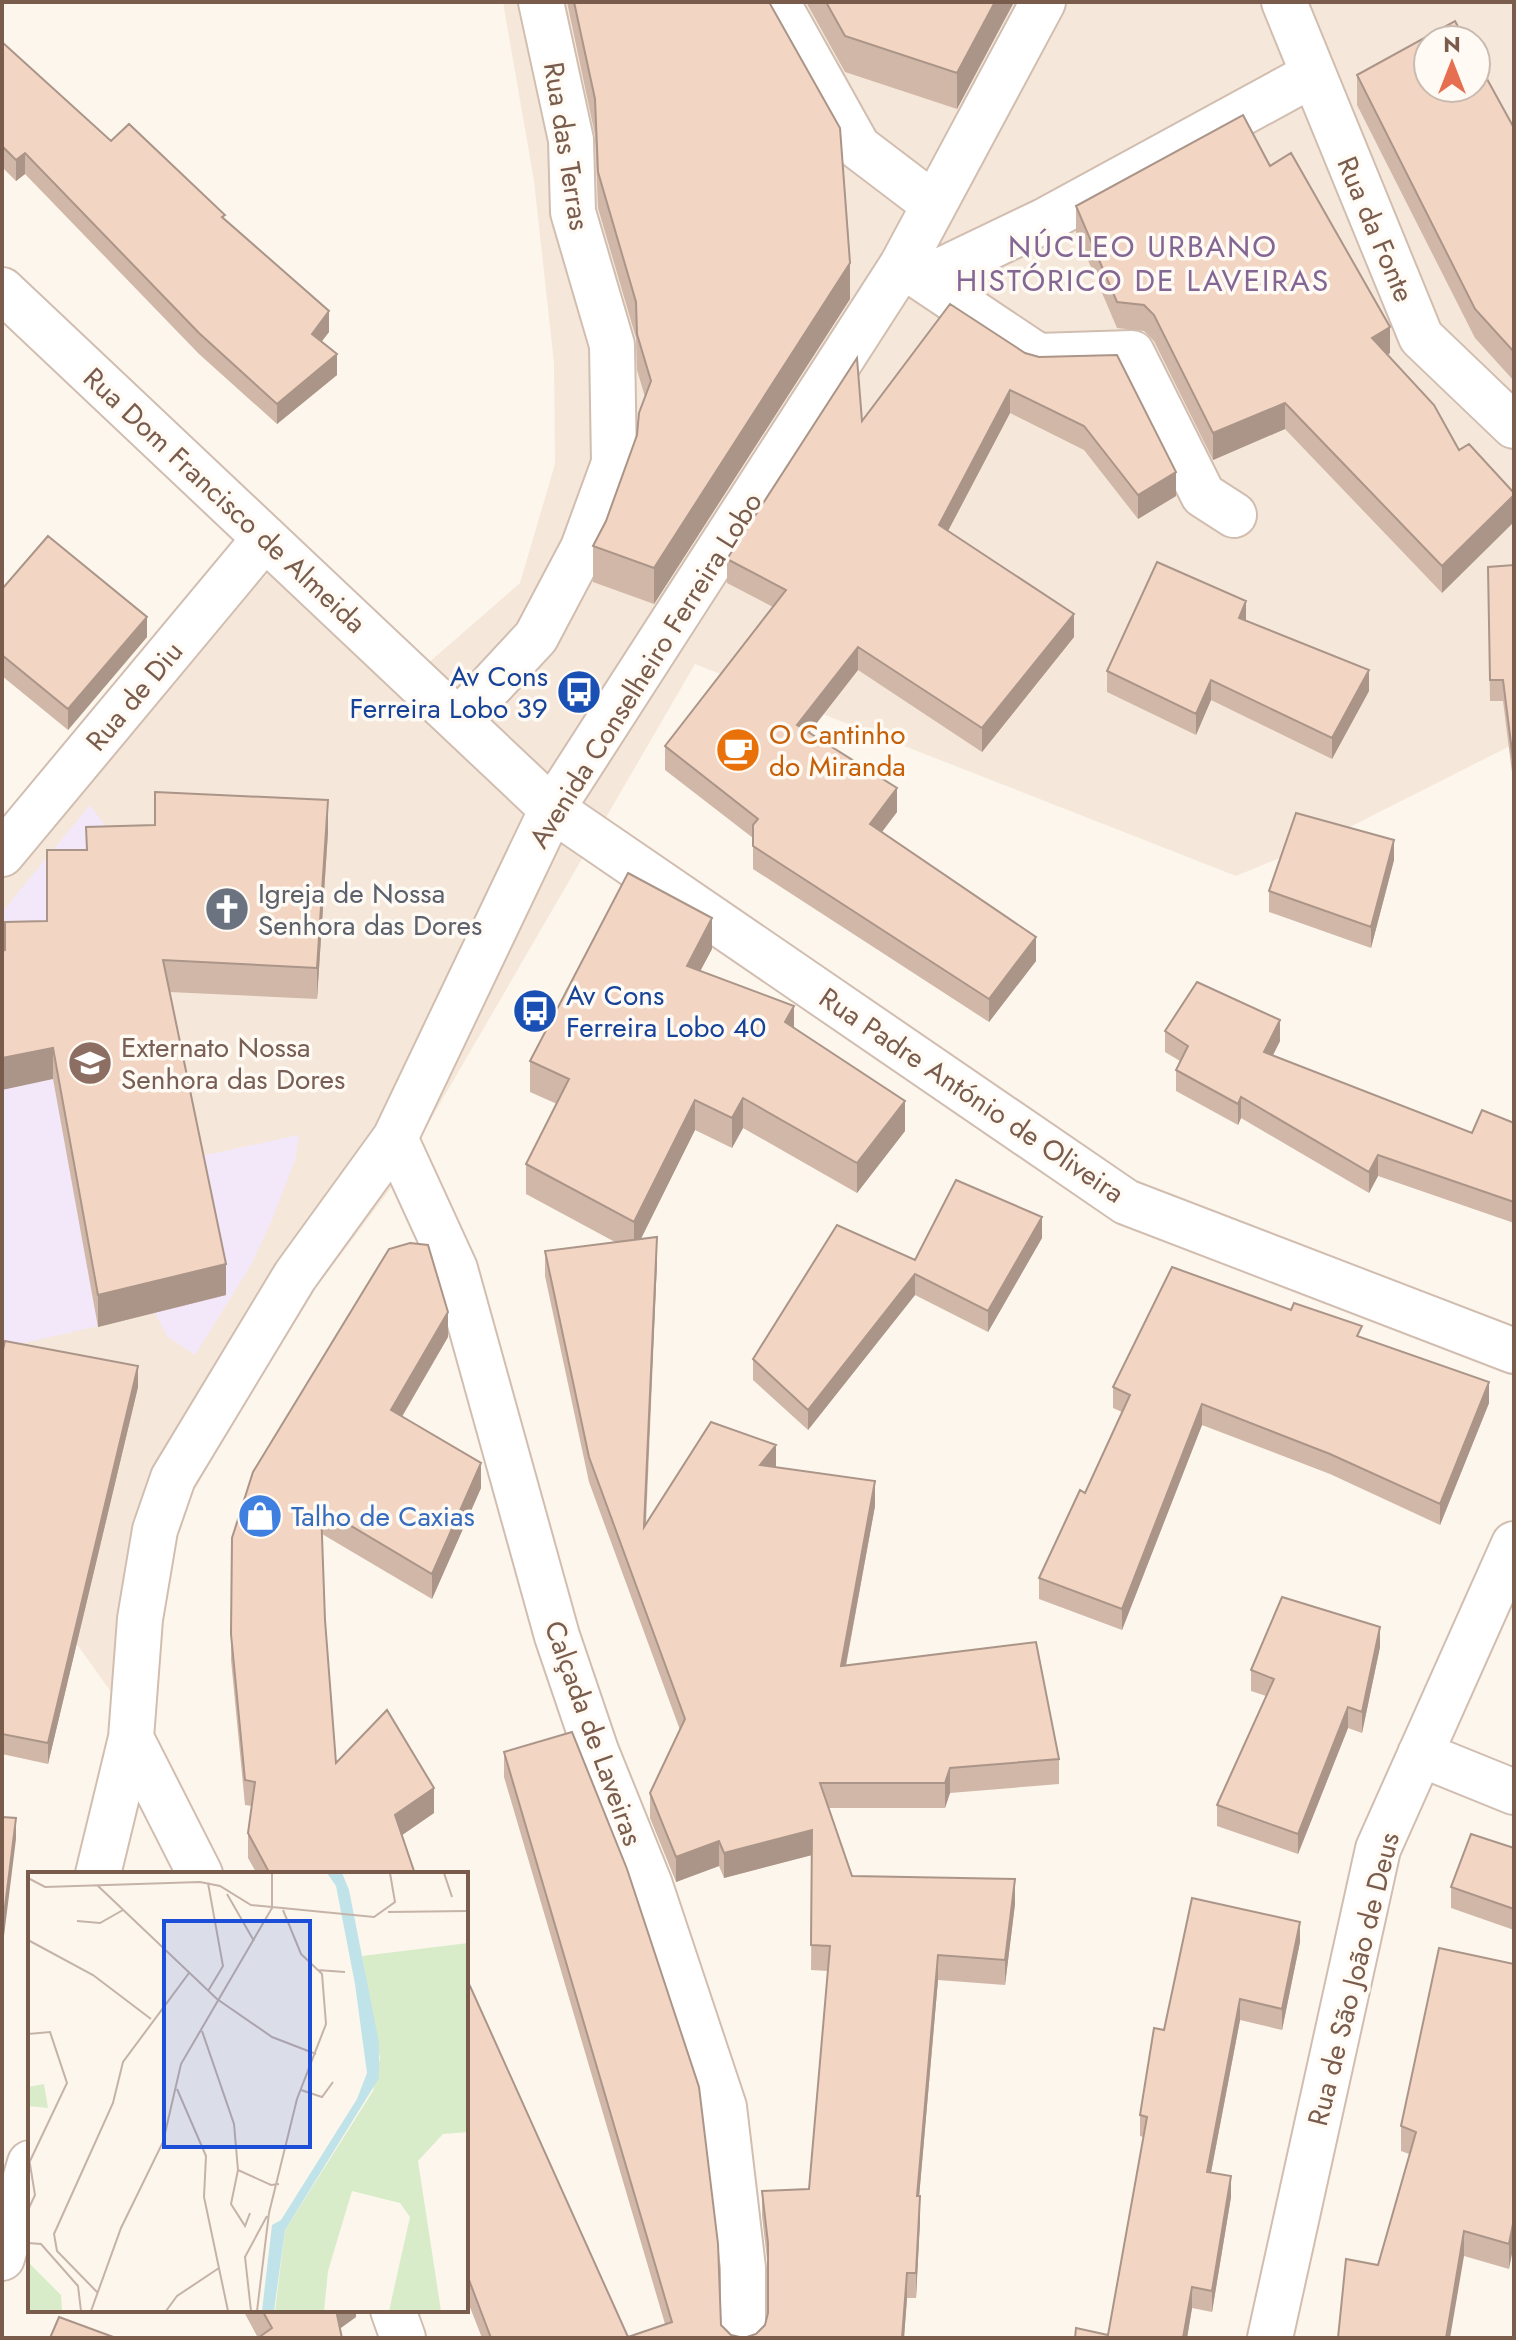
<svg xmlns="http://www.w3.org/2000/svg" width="1516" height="2340" font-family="Jost,sans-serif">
	<rect width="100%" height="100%" fill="#fdf6ec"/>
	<!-- residential -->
	<path fill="#f5e8da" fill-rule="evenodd" d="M503 2H1514V744L1328 838 1236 876 695 664 391 1188 211 1427 158 1565 132 1721 2 1540V858L273 568 403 685 520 583 555 464 554 363 534 181ZM1428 40H1476V88H1428Z"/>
	<!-- education -->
	<path fill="#f3e8fa" d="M90 805 128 857 197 1157 299 1135 295 1160 272 1220 251 1265 195 1355 167 1336 155 1313 2 1348V912Z"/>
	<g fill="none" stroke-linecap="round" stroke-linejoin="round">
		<!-- minor casing -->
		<g stroke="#d1beb0" stroke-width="48">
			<path id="minor" d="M777 2 858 147 933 204
				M1284 2 1421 337 1514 426
				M902 265 923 279 1044 221 1312 75
				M923 279 1038 356 1132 353 1203 495 1234 515
				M2 290 552 809 1126 1202 1514 1351
				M459 720 536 637 583 548 614 463 612 345 573 212 571 140 541 2
				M2 854 265 538
				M395 1138 455 1269 557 1636 596 1751 650 1885 724 2107 743 2268V2338
				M131 1738 200 1874
				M1420 1754 1514 1792
				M98 1874 131 1738 140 1619 155 1530 173 1478 295 1276 395 1138 552 809 902 265 1043 2
				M2 2258 30 2163
				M393 2310 403 2338
				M1270 2338 1378 1849 1514 1544"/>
		</g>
		<!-- minor -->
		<use href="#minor" stroke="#fff" stroke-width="44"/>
	</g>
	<!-- wall -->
	<path fill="#d1b7a8" d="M567 2H769L850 299 654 604 593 582V546L606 521 637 435 645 397 637 370 636 338 598 208 595 135Z
		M806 2H1014L957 109 845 72Z
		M2 42 111 141 225 219 329 332 322 341 337 375 277 424 199 354 25 174 16 181 2 167Z
		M1357 75 1514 128V381L1475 338 1357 105Z
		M1270 166 1390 353 1387 355 1459 450 1442 593 1285 429 1213 460 1154 341 1144 331 1117 328 1076 232V206Z
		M950 304 1176 496 1138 519 1084 450 1010 413 948 531 1074 637 982 752 858 670 810 732 897 812 881 832 1036 961 989 1022 753 869V838L665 770V746L773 607 727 583V559L862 421Z
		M1514 565V788L1503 701H1490L1488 567Z
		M2 589 147 637 68 730 2 676Z
		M1246 621 1369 691 1332 759 1211 700 1196 735 1107 692V671Z
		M86 827 328 832 317 999 169 992 226 1295 98 1327 53 1079 5 950 47 921 86 850Z
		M1394 860 1371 948 1269 912V891Z
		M712 949 700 971 794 1027 905 1131 857 1193 743 1128 732 1148 695 1130 640 1239 657 1262 646 1525 776 1468 875 1506 846 1666 1059 1759V1784L950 1793 945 1808H828L852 1876 1015 1904 1005 1985 938 1980 919 2196 920 2221 916 2298H907L904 2338H482L466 2297V1980L628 2337 665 2324 504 1777V1752L721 2325 731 2335 744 2338 756 2334 765 2325 768 2313V2268L762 2216V2191L809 2189 828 1971 811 1970 812 1855 724 1878 719 1866 676 1882 650 1818V1793L680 1730 589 1482 545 1276V1251L615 1242 526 1194V1164L557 1104 530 1092V1061Z
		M1165 1031 1280 1041 1273 1055 1472 1133 1514 1123V1223L1378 1176 1369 1193 1241 1118 1238 1125 1176 1091V1070L1180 1061 1165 1052Z
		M1042 1238 988 1332 915 1295 808 1430 753 1380V1359L915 1260Z
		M448 1337 402 1417 481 1488 432 1599 322 1534 325 1620 336 1763 434 1813 402 1835 415 1874H257L248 1858V1833L252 1806 245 1805 231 1660 232 1538Z
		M1362 1337 1489 1403 1440 1525 1330 1474 1202 1425 1122 1630 1039 1599V1578L1085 1493 1122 1412 1113 1408V1387Z
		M2 1354 138 1387 48 1764 2 1754Z
		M1380 1647 1362 1733 1348 1728 1298 1854 1217 1826V1805L1266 1696 1251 1691V1670Z
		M1514 1848V1930L1451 1908V1887Z
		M1300 1942 1282 2030 1240 2020 1211 2173 1231 2197 1212 2312 1192 2308 1187 2338H1075L1108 2335 1143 2137 1140 2136V2115L1164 2030Z
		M1514 1964 1509 2269 1464 2256 1409 2154 1401 2151V2126Z
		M243 2310H356V2317L340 2328 258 2338Z"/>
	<!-- shaded-wall -->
	<path fill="#aa9588" d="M995 2H1014L957 109V73Z
		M25 153V174L16 181V160Z
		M850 263V299L654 604V568Z
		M329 311V332L312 354V334Z
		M1390 327V353L1372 364V338Z
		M337 354V375L277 424V404Z
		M1010 390V413L939 548V525Z
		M1285 403V429L1213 460V433Z
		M1176 472V496L1138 519V495Z
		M1514 495V522L1442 593V566Z
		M1246 601V622L1239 618Z
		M1074 614V637L982 752V728Z
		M147 617V637L68 730V709Z
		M858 647V670L797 748V725Z
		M1369 670V691L1332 759V738Z
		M1211 680V700L1196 735V714Z
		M897 788V812L870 848V824Z
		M328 800V832L317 999V968Z
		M1394 840V860L1371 948V927Z
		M712 918V949L687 996V966Z
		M1036 937V961L989 1022V999Z
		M794 1006V1037L785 1022Z
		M1280 1020V1041L1264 1073V1052Z
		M53 1048V1079L2 1090V1058Z
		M1241 1097V1118L1238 1125V1104Z
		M743 1098V1128L732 1148V1118Z
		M695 1100V1130L634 1253V1222Z
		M905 1101V1131L857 1193V1163Z
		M1378 1155V1176L1369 1193V1172Z
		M1042 1217V1238L988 1332V1311Z
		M657 1237V1262L644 1552V1527Z
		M226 1264V1295L98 1327V1295Z
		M915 1274V1295L808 1430V1410Z
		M448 1312V1337L391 1435V1410Z
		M138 1366V1387L48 1764V1743Z
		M1489 1382V1403L1440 1525V1504Z
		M1202 1404V1425L1122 1630V1609Z
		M776 1445V1470L760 1465Z
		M481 1463V1488L432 1599V1574Z
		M875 1481V1506L841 1691V1666Z
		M1380 1627V1647L1362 1733V1712Z
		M1348 1707V1728L1298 1854V1834Z
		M950 1768V1793L945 1808V1783Z
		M434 1788V1813L395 1840V1815Z
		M16 1818V1839L2 1952V1931Z
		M812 1830V1855L724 1878V1853Z
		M719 1841V1866L676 1882V1857Z
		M1015 1879V1904L1005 1985V1960Z
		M1300 1922V1942L1282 2030V2009Z
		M938 1955V1980L917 2221V2196Z
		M1240 1999V2020L1207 2193V2172Z
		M1231 2176V2197L1212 2312V2291Z
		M920 2196V2221L916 2298V2273Z
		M1514 2219V2244L1509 2269V2244Z
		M1464 2231V2256L1450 2338H1446Z
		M907 2273V2298L904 2338H902Z
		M1192 2287V2308L1187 2338H1183Z
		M334 2310H356V2317L334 2333Z"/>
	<!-- building -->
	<path fill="#f3d5c3" stroke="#aa9588" stroke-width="2" d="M574 2H769L840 128 850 263 654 568 593 546 606 521 637 435 639 413 651 381 637 334 636 302 598 172 595 99Z
		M826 2H995L957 73 845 36Z
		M1455 21 1465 40H1428V88H1476V59L1514 128V352L1475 309 1357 75Z
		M2 42 111 141 129 124 225 215 222 217 329 311 312 334 337 354 277 404 199 333 25 153 16 160 2 146Z
		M1243 115 1270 166 1291 153 1390 327 1372 338 1434 405 1459 450 1469 444 1514 493V495L1442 566 1285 403 1213 433 1154 315 1144 305 1117 302 1076 206Z
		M950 304 1025 353 1039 357 1117 355 1176 472 1138 495 1084 426 1010 390 939 525 1074 614 982 728 858 647 797 725 897 788 870 824 1036 937 989 999 753 846V825L758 819 665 746 786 590 727 559 857 358 862 421Z
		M48 536 147 617 68 709 2 655V589Z
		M1157 562 1246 601 1239 618 1369 670 1332 738 1211 680 1196 714 1107 671Z
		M1514 565V767L1503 680H1490L1488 567Z
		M155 792 328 800 317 968 163 960 226 1264 98 1295 53 1048 2 1058V951L5 950V922L47 921V850H87L86 827 155 825Z
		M1296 813 1394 840 1371 927 1269 891Z
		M628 873 712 918 687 966 794 1006 785 1022 905 1101 857 1163 743 1098 732 1118 695 1100 634 1222 526 1164 569 1079 530 1061Z
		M1197 982 1280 1020 1264 1052 1472 1133 1482 1110 1514 1123V1202L1378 1155 1369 1172 1241 1097 1238 1104 1176 1070 1188 1046 1165 1031Z
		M956 1180 1042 1217 988 1311 915 1274 808 1410 753 1359 837 1225 915 1260Z
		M657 1237 644 1527 711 1422 776 1445 760 1465 875 1481 841 1666 1036 1642 1059 1759 950 1768 945 1783H820L852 1876 1015 1879 1005 1960 938 1955 917 2196H920L916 2273H907L902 2338H491L466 2272V1980L470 1986 628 2337 672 2322 504 1752 572 1732 627 1869 699 2087 718 2244 721 2325 731 2335 744 2338 756 2334 765 2325 768 2313V2243L762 2191 809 2189 830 1946 811 1945 812 1830 724 1853 719 1841 676 1857 650 1793 685 1719 589 1457 545 1251Z
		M410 1243 428 1245 448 1312 391 1410 481 1463 432 1574 321 1508 325 1620 336 1763 387 1710 434 1788 395 1815 415 1874H270L248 1833 255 1782 245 1780 231 1634 232 1538 253 1472 389 1249Z
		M1172 1267 1291 1310 1294 1303 1362 1326 1357 1336 1489 1382 1440 1504 1330 1454 1202 1404 1122 1609 1039 1578 1080 1490 1085 1493 1130 1395 1113 1387Z
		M5 1341 138 1366 48 1743 2 1734V1354Z
		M1282 1597 1380 1627 1362 1712 1348 1707 1298 1834 1217 1805 1274 1679 1251 1670Z
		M2 1817 16 1818 2 1931Z
		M1471 1834 1514 1848V1909L1451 1887Z
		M1192 1898 1300 1922 1282 2009 1240 1999 1207 2172 1231 2176 1212 2291 1192 2287 1183 2338H1075L1076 2328 1108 2335 1147 2117 1140 2115 1154 2028 1164 2030Z
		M1439 1948 1514 1964V2219L1509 2244 1464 2231 1446 2338H1338L1346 2259 1378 2265 1416 2132 1401 2126Z
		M262 2310H336L342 2338H258L272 2328Z
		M59 2317 116 2338H50Z"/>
	<!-- icons -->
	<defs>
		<g id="bus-disc" transform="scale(2.3)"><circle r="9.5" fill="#1a4fb4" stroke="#fffaf3"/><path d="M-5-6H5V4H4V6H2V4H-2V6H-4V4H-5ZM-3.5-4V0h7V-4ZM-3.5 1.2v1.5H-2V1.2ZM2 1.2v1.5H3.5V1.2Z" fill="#fff"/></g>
		<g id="cafe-disc" transform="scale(2.3)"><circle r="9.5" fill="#e8710a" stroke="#fffaf3"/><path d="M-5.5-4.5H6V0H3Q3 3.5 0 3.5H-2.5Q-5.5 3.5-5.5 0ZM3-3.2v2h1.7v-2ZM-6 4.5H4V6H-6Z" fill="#fff"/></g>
		<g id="church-disc" transform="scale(2.3)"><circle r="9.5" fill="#6b7280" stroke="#fffaf3"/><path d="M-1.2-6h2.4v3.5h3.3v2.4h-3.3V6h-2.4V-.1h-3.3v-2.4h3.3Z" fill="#fff"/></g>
		<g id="school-disc" transform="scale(2.3)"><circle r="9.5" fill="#8d6e63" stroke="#fffaf3"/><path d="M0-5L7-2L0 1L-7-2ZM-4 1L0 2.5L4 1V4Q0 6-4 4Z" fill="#fff"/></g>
		<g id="shop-disc" transform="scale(2.3)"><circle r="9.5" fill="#3f7fe0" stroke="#fffaf3"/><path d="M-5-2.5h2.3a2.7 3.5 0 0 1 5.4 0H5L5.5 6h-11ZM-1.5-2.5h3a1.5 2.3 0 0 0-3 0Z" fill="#fff"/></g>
	</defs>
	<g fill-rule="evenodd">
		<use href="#bus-disc" x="579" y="692"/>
		<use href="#cafe-disc" x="738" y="750"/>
		<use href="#church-disc" x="227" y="909"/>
		<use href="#bus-disc" x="535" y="1011"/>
		<use href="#school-disc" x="90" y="1063"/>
		<use href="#shop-disc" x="260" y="1516"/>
	</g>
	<g text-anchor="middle" stroke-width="7" stroke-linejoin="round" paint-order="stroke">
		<!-- street labels -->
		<g font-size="28" fill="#7a5c4d" stroke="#fffaf3">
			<text transform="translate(567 146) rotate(81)" y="10">Rua das Terras</text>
			<text transform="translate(1376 229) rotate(67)" y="10">Rua da Fonte</text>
			<text transform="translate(225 500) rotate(43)" y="10">Rua Dom Francisco de Almeida</text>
			<text transform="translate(645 670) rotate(-58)" y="10">Avenida Conselheiro Ferreira Lobo</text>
			<text transform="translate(134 696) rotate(-50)" y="10">Rua de Diu</text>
			<text transform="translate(972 1095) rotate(34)" y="10">Rua Padre António de Oliveira</text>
			<text transform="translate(594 1733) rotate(70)" y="10">Calçada de Laveiras</text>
			<text transform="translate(1353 1979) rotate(-76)" y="10">Rua de São João de Deus</text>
		</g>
		<!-- transit labels -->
		<g font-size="28" fill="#164399" stroke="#fffaf3" text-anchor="end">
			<text x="548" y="686">Av Cons<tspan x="548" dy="32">Ferreira Lobo 39</tspan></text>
			<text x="566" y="1005" text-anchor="start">Av Cons<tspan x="566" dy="32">Ferreira Lobo 40</tspan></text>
		</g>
		<!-- food labels -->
		<g font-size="28" fill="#c56008" stroke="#fffaf3" text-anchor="start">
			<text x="769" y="744">O Cantinho<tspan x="769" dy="32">do Miranda</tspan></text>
		</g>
		<!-- worship labels -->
		<g font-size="28" fill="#5b616d" stroke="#fffaf3" text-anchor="start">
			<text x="258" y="903">Igreja de Nossa<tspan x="258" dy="32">Senhora das Dores</tspan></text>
		</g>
		<!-- education labels -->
		<g font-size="28" fill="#785e54" stroke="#fffaf3" text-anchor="start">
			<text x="121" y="1057">Externato Nossa<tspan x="121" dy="32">Senhora das Dores</tspan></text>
		</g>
		<!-- shop labels -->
		<g font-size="28" fill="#366cbe" stroke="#fffaf3" text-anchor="start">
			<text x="291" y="1526">Talho de Caxias</text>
		</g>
		<!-- neighbourhood labels -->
		<g font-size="30" letter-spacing="2" fill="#846695" stroke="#fffaf3">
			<text x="1143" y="257">NÚCLEO URBANO<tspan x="1143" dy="34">HISTÓRICO DE LAVEIRAS</tspan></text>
		</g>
	</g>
	<!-- overview -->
	<g transform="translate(28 1872)">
		<rect width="440" height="440" fill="#fdf6ec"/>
		<path d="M440 71V260L415 262 390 289 413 439H361L382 345 372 331 324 319 300 399 296 439H247L257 358 345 219 352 186 334 84ZM16 212 20 236 0 234V215ZM0 390 33 423 34 439H0Z" fill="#d8ecc9"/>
		<path d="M299 1H314L321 18 351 171V206L257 358 246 439H234L244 353 253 348 329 227 339 201 327 112 308 14Z" fill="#bfe3e8"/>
		<path fill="none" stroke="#c5b3a7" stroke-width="2" d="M416 1 424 25M0 6 17 15 172 10 192 14 223 33 346 45 367 30 362 1M180 11 195 94 180 119M69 13 189 127 244 165 288 182M199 22 226 69M360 40 440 39M49 49 72 51 95 38M0 68 65 103 123 147M289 98 317 100M174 159 206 252 210 298 243 313 251 312M0 162 22 160 39 211 2 289M149 217 178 284 176 325 200 439M273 218 294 225 305 210M0 280 7 323 0 338M210 298 203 332 217 354 222 341M0 371 13 372 50 414 53 439M69 420 29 379 26 362 85 231 95 190 161 101M63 439 93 356 135 270 153 192 244 36V1M138 439 149 424 191 396M223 439 217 385 239 344M229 439 241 341 269 227 298 152 294 102 273 82 255 38"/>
		<path fill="#1d4ed8" fill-opacity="0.15" stroke="#1d4ed8" stroke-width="4" d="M136 49H282V275H136Z"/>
		<rect width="440" height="440" fill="none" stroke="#7a5c4d" stroke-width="4"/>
	</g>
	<!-- border -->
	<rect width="1516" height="2340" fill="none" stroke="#7a5c4d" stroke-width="8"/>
	<!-- north arrow -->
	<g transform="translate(1452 64)"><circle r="38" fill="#fffaf3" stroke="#cabbb1" stroke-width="2"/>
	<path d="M0-6L14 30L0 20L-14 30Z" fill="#e76f51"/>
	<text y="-12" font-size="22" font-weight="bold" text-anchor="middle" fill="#7a5c4d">N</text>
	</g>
</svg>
